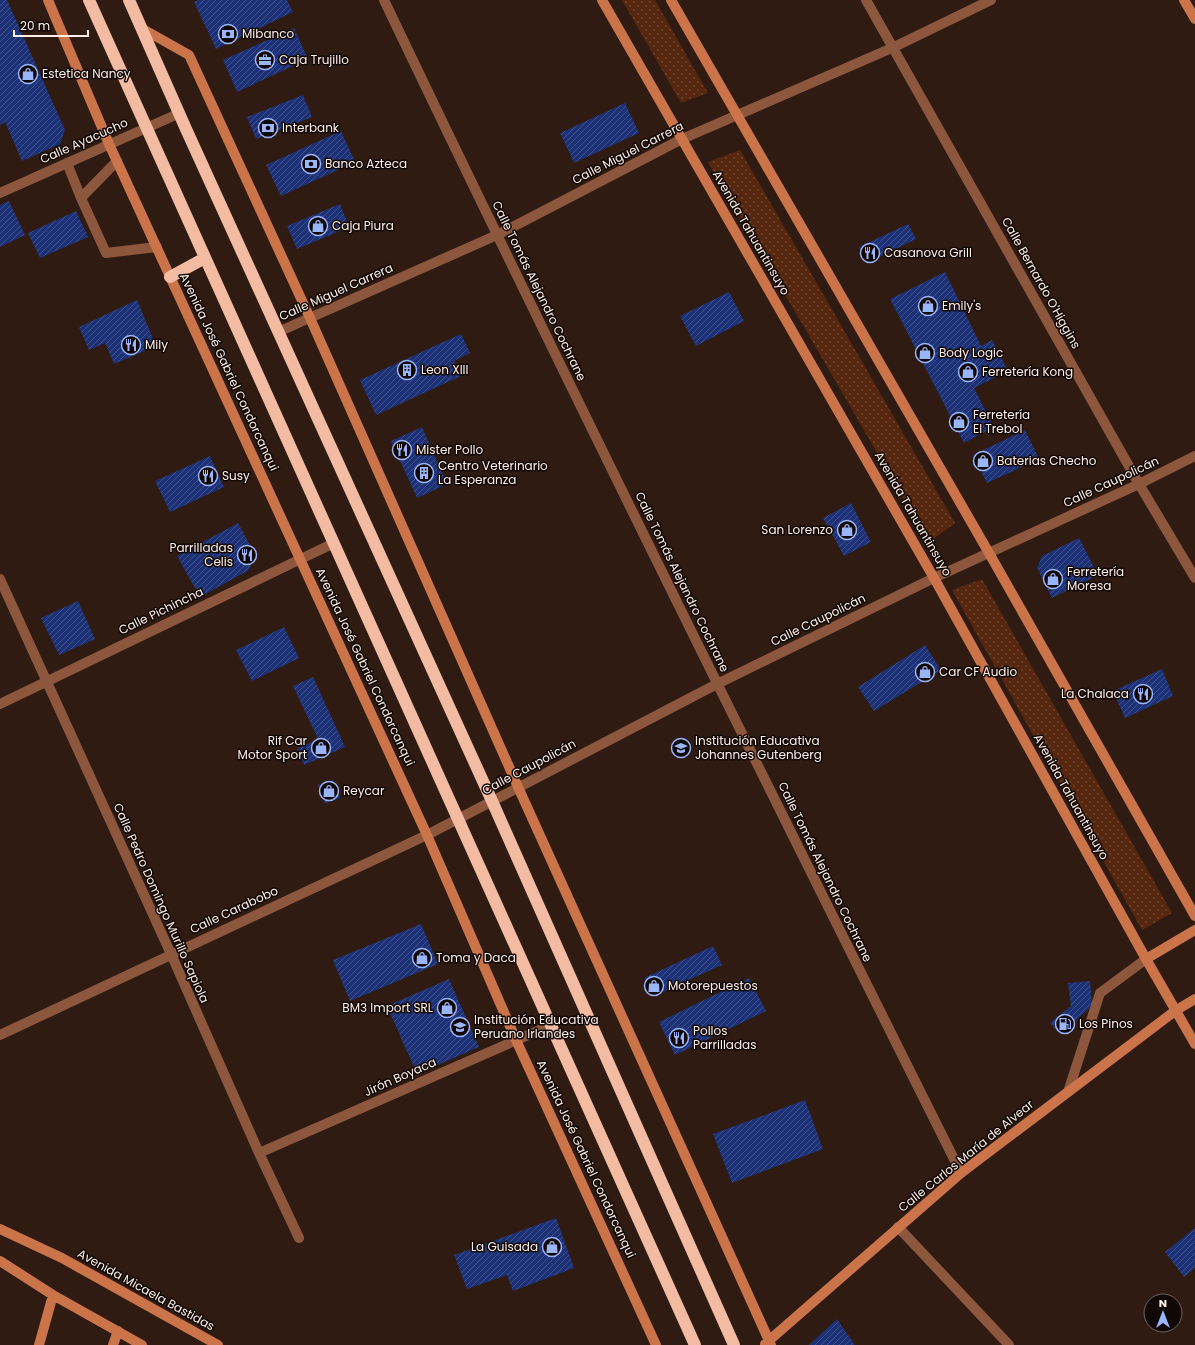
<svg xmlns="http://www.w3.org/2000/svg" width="1195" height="1345" font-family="Poppins,sans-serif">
	<defs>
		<pattern id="grass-dots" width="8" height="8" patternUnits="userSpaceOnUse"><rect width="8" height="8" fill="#56270e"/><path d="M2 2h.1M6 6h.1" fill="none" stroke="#6f4731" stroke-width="1.8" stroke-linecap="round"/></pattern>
		<pattern id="building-hatch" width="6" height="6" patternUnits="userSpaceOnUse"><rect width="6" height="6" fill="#1d3177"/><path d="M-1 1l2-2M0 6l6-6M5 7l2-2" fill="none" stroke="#3f4f8a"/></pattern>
	</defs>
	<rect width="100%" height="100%" fill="#2f1b11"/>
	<!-- grass -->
	<path fill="url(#grass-dots)" d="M622 0H655L708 93 681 103Z
		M740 150 955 523 929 542 708 162Z
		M982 579 1172 913 1142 930 952 590Z"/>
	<!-- building -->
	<path fill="url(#building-hatch)" d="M0 0H7L65 130 60 144 22 161 5 122 0 125Z
		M199 0H287L293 12 216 49 194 2Z
		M294 28 308 59 237 92 223 60Z
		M303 95 312 117 256 139 247 117Z
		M625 103 639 133 574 163 560 133Z
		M341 131 355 162 281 196 266 165Z
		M9 201 25 235 0 247V205Z
		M340 204 349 227 297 249 287 226Z
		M76 211 88 237 40 258 28 233Z
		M908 224 916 239 867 263 859 247Z
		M945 272 981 346 992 340 1008 371 974 388 994 427 964 443 890 299Z
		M729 292 744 321 696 346 680 316Z
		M137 300 156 346 114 364 105 343 89 350 79 327Z
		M461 334 470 353 454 361 461 376 376 415 360 380Z
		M422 427 447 484 417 498 391 441Z
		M1025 430 1039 459 987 483 973 455Z
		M210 456 224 487 170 512 155 481Z
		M851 503 871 542 844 556 823 518Z
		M238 523 254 553 249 570 200 597 177 556Z
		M1079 538 1098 575 1052 598 1037 568 1042 556Z
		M78 601 95 639 59 655 41 618Z
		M284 627 299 658 252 681 236 650Z
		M925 645 941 670 874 711 858 687Z
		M1162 669 1173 696 1125 718 1113 691Z
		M313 677 345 747 304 765 297 749 318 739 293 686Z
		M333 780 340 798 325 803 318 785Z
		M421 924 438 964 350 1001 333 960Z
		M713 946 722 965 653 996 644 978Z
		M749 978 766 1011 675 1055 659 1022Z
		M449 979 479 1047 417 1074 387 1006Z
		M1090 981 1092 1006 1060 1034 1050 1023 1071 1006 1068 983Z
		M805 1100 823 1149 732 1183 713 1134Z
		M556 1218 574 1268 513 1291 507 1275 467 1289 454 1255Z
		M1195 1228V1268L1184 1277 1165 1252Z
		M837 1319 855 1345H809Z"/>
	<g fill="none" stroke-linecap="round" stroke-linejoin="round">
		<!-- lane -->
		<path stroke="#8d573d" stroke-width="10" d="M117 161 81 198 106 253 157 247
			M67 163 81 198
			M1068 1092 1100 993 1146 959"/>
		<!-- street -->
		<path stroke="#8d573d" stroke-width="10" d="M384 0C572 393 766 783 961 1173
			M866 0 1139 484 1195 578
			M0 193 180 113
			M278 332 497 235 682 139 892 48 991 0
			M0 579 171 954 259 1153 299 1238
			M0 704 334 543
			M0 1035 427 835 717 684 934 578 1139 484 1195 456
			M259 1153 551 1025
			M898 1227 1009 1345"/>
		<!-- secondary -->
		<path stroke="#cb744a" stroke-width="10" d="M48 0 109 144 427 835 516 1040 656 1345
			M602 0 934 578 1146 959 1195 1044
			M671 0 989 553 1195 916
			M1184 0 1195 19
			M141 28 189 55 310 318 518 787 771 1345
			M1146 959 1195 930
			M0 1229 62 1258 218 1345
			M0 1261 53 1295 142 1345
			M765 1344 961 1173 1175 1011 1195 999
			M39 1345 53 1295
			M113 1345 118 1331"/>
		<!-- highway -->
		<path stroke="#f2bba2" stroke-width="12" d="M89 0 695 1345
			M129 0 186 129 492 801 734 1345
			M170 277 205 258"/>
	</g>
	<!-- icons -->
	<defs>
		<g id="bank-ring" transform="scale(1)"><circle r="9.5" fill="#110805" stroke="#99b5fd" stroke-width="1.5"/><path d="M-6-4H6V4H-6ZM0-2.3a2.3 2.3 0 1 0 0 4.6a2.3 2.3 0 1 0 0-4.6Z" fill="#99b5fd"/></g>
		<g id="office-ring" transform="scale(1)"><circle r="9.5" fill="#110805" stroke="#99b5fd" stroke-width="1.5"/><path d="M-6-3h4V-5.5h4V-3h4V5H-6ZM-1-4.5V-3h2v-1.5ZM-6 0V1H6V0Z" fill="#99b5fd"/></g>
		<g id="shop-ring" transform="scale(1)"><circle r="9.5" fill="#110805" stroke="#99b5fd" stroke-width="1.5"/><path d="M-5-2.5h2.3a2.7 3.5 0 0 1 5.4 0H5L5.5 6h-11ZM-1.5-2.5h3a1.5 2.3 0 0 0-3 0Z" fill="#99b5fd"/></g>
		<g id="restaurant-ring" transform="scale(1)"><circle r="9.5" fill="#110805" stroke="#99b5fd" stroke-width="1.5"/><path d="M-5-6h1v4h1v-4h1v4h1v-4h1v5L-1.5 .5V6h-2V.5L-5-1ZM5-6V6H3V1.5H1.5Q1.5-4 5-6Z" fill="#99b5fd"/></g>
		<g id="building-ring" transform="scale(1)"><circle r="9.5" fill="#110805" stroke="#99b5fd" stroke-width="1.5"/><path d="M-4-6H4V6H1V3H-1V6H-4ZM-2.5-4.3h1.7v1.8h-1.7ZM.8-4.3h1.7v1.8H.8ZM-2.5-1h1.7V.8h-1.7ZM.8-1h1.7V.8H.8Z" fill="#99b5fd"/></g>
		<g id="school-ring" transform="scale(1)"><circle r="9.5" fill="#110805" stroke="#99b5fd" stroke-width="1.5"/><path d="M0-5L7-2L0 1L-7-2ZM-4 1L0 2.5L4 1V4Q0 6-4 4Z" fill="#99b5fd"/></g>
		<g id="fuel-ring" transform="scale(1)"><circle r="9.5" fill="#110805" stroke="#99b5fd" stroke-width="1.5"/><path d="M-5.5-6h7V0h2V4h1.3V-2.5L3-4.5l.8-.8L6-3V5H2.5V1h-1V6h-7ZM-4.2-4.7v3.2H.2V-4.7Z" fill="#99b5fd"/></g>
	</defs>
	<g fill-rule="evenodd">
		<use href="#bank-ring" x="228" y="34"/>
		<use href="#office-ring" x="265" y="60"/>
		<use href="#shop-ring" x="28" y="74"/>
		<use href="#bank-ring" x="268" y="128"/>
		<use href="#bank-ring" x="311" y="164"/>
		<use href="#shop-ring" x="318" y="226"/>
		<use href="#restaurant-ring" x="870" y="253"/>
		<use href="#shop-ring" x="928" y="306"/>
		<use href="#restaurant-ring" x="131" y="345"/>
		<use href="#shop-ring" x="925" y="353"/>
		<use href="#building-ring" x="407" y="370"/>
		<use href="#shop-ring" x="968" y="372"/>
		<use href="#shop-ring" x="959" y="422"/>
		<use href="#restaurant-ring" x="402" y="450"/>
		<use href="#shop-ring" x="983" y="461"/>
		<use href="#building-ring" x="424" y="473"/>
		<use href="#restaurant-ring" x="208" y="476"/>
		<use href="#shop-ring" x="847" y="530"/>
		<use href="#restaurant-ring" x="247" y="555"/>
		<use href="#shop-ring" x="1053" y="579"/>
		<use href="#shop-ring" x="925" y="672"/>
		<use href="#restaurant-ring" x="1143" y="694"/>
		<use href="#shop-ring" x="321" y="748"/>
		<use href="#school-ring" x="681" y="748"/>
		<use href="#shop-ring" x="329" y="791"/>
		<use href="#shop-ring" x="422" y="958"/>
		<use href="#shop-ring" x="654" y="986"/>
		<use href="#shop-ring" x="447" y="1008"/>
		<use href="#fuel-ring" x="1065" y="1024"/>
		<use href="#school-ring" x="460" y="1027"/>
		<use href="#restaurant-ring" x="679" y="1038"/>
		<use href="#shop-ring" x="552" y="1247"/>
	</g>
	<g text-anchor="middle" stroke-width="3" stroke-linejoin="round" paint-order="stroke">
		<!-- poi labels -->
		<g font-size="12" fill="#feefe8" stroke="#110805" text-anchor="start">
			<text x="242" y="38">Mibanco</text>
			<text x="279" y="64">Caja Trujillo</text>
			<text x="42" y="78">Estetica Nancy</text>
			<text x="282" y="132">Interbank</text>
			<text x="325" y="168">Banco Azteca</text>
			<text x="332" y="230">Caja Piura</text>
			<text x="884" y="257">Casanova Grill</text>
			<text x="942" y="310">Emily's</text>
			<text x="145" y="349">Mily</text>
			<text x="939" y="357">Body Logic</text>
			<text x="421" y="374">Leon XIII</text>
			<text x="982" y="376">Ferretería Kong</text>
			<text x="973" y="419">Ferretería<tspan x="973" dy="14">El Trebol</tspan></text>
			<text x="416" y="454">Mister Pollo</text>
			<text x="997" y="465">Baterias Checho</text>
			<text x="438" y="470">Centro Veterinario<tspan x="438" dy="14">La Esperanza</tspan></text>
			<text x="222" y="480">Susy</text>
			<text x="833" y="534" text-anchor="end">San Lorenzo</text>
			<text x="233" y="552" text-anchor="end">Parrilladas<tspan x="233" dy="14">Celis</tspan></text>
			<text x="1067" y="576">Ferretería<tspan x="1067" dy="14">Moresa</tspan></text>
			<text x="939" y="676">Car CF Audio</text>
			<text x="1129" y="698" text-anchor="end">La Chalaca</text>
			<text x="307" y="745" text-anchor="end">Rif Car<tspan x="307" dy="14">Motor Sport</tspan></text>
			<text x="695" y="745">Institución Educativa<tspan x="695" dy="14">Johannes Gutenberg</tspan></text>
			<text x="343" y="795">Reycar</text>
			<text x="436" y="962">Toma y Daca</text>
			<text x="668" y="990">Motorepuestos</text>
			<text x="433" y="1012" text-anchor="end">BM3 Import SRL</text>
			<text x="474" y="1024">Institución Educativa<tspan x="474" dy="14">Peruano Irlandes</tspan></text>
			<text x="1079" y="1028">Los Pinos</text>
			<text x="693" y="1035">Pollos<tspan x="693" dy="14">Parrilladas</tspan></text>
			<text x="538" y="1251" text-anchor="end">La Guisada</text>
		</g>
		<!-- street labels -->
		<g font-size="12" fill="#feefe8" stroke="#110805">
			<text transform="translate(84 141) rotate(-24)" y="4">Calle Ayacucho</text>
			<text transform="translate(628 153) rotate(-27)" y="4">Calle Miguel Carrera</text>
			<text transform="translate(751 233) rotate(60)" y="4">Avenida Tahuantinsuyo</text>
			<text transform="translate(1041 283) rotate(61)" y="4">Calle Bernardo O'Higgins</text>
			<text transform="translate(539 291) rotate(64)" y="4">Calle Tomás Alejandro Cochrane</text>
			<text transform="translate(336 292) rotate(-24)" y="4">Calle Miguel Carrera</text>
			<text transform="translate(229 372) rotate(65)" y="4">Avenida José Gabriel Condorcanqui</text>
			<text transform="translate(1111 482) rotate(-25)" y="4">Calle Caupolicán</text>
			<text transform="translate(913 514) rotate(60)" y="4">Avenida Tahuantinsuyo</text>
			<text transform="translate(682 582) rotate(64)" y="4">Calle Tomás Alejandro Cochrane</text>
			<text transform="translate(161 611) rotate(-26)" y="4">Calle Pichincha</text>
			<text transform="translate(818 620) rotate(-26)" y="4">Calle Caupolicán</text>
			<text transform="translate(365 667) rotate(65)" y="4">Avenida José Gabriel Condorcanqui</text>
			<text transform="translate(529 767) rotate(-28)" y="4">Calle Caupolicán</text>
			<text transform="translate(1071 797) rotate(61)" y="4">Avenida Tahuantinsuyo</text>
			<text transform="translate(825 872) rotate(64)" y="4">Calle Tomás Alejandro Cochrane</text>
			<text transform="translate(161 903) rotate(66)" y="4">Calle Pedro Domingo Murillo Sapiola</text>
			<text transform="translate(234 910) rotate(-25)" y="4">Calle Carabobo</text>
			<text transform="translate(400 1077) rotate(-24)" y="4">Jirón Boyaca</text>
			<text transform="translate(966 1156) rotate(-39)" y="4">Calle Carlos María de Alvear</text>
			<text transform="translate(586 1159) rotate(65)" y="4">Avenida José Gabriel Condorcanqui</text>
			<text transform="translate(146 1290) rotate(29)" y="4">Avenida Micaela Bastidas</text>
		</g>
	</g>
	<!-- north arrow -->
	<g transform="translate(1163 1313)"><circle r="19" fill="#110805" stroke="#706460"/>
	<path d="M0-3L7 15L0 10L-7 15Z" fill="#99b5fd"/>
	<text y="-6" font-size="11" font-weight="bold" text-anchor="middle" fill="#feefe8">N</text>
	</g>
	<!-- scale -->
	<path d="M14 30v6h74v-6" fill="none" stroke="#feefe8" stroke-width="2"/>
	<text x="20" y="30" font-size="12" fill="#feefe8" stroke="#110805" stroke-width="3" paint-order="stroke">20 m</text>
</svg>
